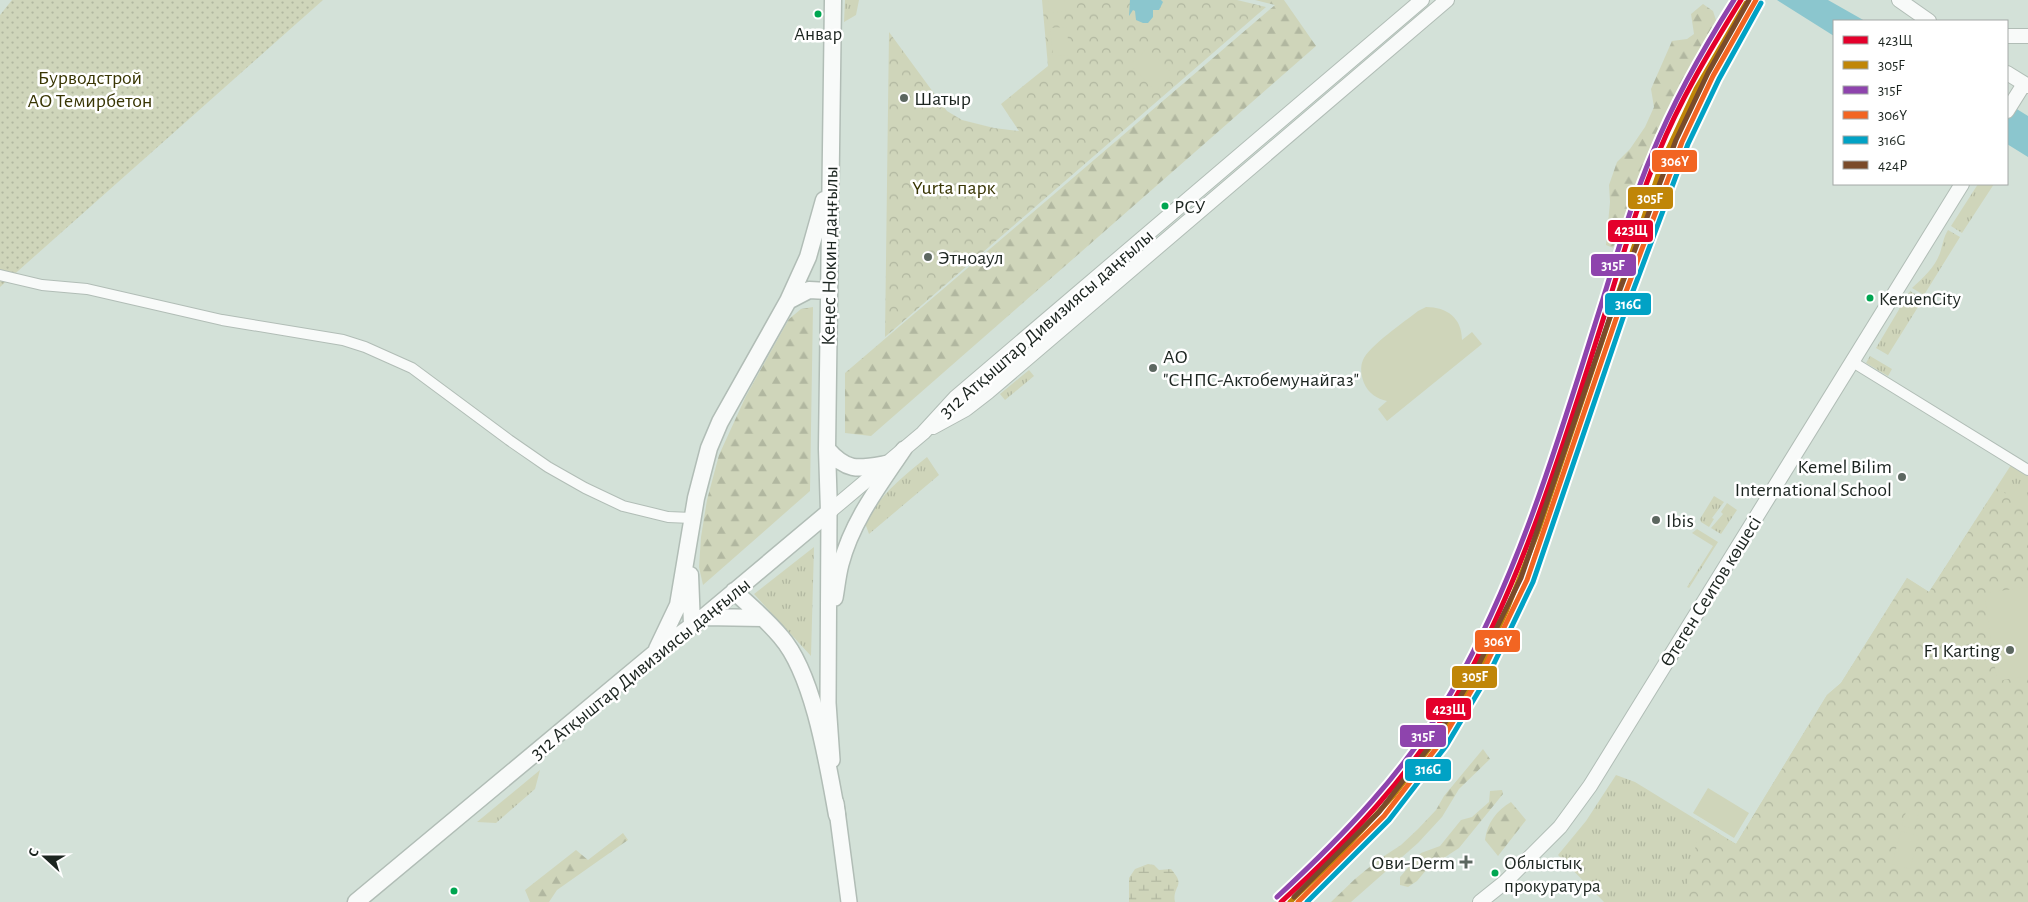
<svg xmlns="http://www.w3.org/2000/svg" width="2028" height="902" font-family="'Alegreya Sans',sans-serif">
	<defs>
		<pattern id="grass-tufts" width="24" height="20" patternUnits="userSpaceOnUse" patternTransform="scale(1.25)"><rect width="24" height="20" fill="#cfd5ba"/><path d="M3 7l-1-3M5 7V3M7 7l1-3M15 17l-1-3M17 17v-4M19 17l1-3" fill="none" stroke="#b1b7a0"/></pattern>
		<pattern id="forest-firs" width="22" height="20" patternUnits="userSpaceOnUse" patternTransform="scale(1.25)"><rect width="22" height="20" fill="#cfd5ba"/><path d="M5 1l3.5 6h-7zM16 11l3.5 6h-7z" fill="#b1b7a0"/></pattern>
		<pattern id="wetland-marsh" width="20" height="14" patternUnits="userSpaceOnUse" patternTransform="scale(1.25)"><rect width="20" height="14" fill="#cfd5ba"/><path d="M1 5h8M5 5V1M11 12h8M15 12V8" fill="none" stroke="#b1b7a0"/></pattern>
		<pattern id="park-crowns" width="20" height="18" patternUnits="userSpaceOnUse" patternTransform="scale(1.25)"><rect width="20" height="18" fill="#cfd5ba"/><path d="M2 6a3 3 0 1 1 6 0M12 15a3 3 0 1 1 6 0" fill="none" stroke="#b1b7a0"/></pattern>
		<pattern id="garden-dots" width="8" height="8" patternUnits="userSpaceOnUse" patternTransform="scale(1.25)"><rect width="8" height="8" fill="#cfd5ba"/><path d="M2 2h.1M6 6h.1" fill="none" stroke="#b1b7a0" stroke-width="1.8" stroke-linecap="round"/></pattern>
	</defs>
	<rect width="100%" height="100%" fill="#d3e1d8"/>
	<!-- grass -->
	<path fill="url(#grass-tufts)" d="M845 0H859L856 15 844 22Z
		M1978 184H1994L1962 233 1951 226Z
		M1948 230 1960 237 1924 295 1912 288C1923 278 1935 267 1940 253 1943 244 1943 238 1948 230Z
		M1910 291 1923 299 1888 355 1876 348Z
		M1870 356 1892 369 1888 376 1866 363Z
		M1029 370 1034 376 1005 400 1000 394Z
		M927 457 939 475 869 534 865 523C881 494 901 478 927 457Z
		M2011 465 2028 476V556L1751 902H1604L1558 855 1586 821 1616 775 1635 782 1736 844 1827 695 1841 683 1907 578 1929 592Z
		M1714 496 1724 502 1712 518 1714 519 1709 527 1701 522 1700 519Z
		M1727 503 1737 510 1721 534 1711 528 1723 514 1721 512Z
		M1697 529 1718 542 1689 588 1687 587 1713 546 1692 533Z
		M814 547 811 656 754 594Z
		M540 770 535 789 496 823 477 822Z"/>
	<!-- forest -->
	<path fill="url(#forest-firs)" d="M1255 0H1284L1316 46 871 436 845 433V373L1275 5Z
		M1703 4 1713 11 1717 23C1672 93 1643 171 1613 248L1606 245 1610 202 1609 185 1617 162 1630 149 1645 127 1654 107 1651 89 1672 41 1687 39 1694 34 1691 14Z
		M813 307 810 491 703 585 699 567 701 537 707 500 719 455 746 396 789 319 801 309Z
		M1483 749 1490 759 1459 789 1442 817 1418 843 1351 902H1331L1355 879 1378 860 1401 845 1418 829 1436 810 1444 796Z
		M1502 790 1503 794 1459 848 1427 869 1417 881 1408 887 1400 885V877L1421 853 1440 846 1461 820 1472 817 1489 802 1490 791Z
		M1511 802 1526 820 1498 856 1485 840C1487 823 1497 810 1511 802Z
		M623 833 628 840 557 890 549 902H530L525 890 576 850 588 860Z"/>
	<!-- wetland -->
	<path fill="url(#wetland-marsh)" d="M1148 864 1154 865 1159 870 1171 869C1187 887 1172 885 1175 902H1129V878L1135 869Z"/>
	<!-- park -->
	<path fill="url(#park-crowns)" d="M1042 0H1237L1266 7 885 337 889 32 947 111 962 120 994 128 1019 131 1001 104 1048 66Z
		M1997 488 2028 508V902H1683L1701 823 1736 844 1827 695 1841 683 1907 578 1929 592Z"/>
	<!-- garden -->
	<path fill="url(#garden-dots)" d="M12 0H323L0 287V15Z"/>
	<!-- pitch -->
	<path fill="#cfd5ba" d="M1048 0H1064L1066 11 1049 13Z
		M1067 27 1069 55 1053 56 1050 28Z
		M1148 48 1173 75 1155 91 1130 64Z
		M1426 307C1447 307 1462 318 1462 340L1472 332 1482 344 1387 421 1378 409 1387 401C1377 399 1368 393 1364 383 1361 376 1360 367 1363 360 1369 346 1404 322 1418 311Z
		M2028 587V676L1997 681 1984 593Z
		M1708 788 1749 813 1734 838 1693 813Z
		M1907 808 1919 812 1914 829 1902 826Z
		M1901 831 1919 836 1910 869 1892 864Z"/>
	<!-- water -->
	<path fill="#8bc6ce" d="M1130 0H1161L1163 2 1159 10H1153V17L1148 23H1143L1136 20 1135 11 1133 10 1129 16Z
		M1777 0H1828L1865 21H1834V36Z
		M2007 103 2028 116V157L2007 144Z"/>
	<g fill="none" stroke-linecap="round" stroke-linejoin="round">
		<!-- minor casing -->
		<g stroke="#b1bdb6" stroke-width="12">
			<path id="minor" d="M0 275 42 285 87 289 222 320 343 340 365 347 412 368 509 440 548 467 585 488 623 506 668 517 692 518
				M1851 361 2028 470"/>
		</g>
		<!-- secondary casing -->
		<g stroke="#b1bdb6" stroke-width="16">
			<path id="secondary" d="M1899 0 1929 21
				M2007 36H2028
				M2007 73 2028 86
				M2007 111 2024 84
				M933 427 966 409 988 392 1447 0
				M829 512 923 433 956 397 1422 0
				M1480 902 1505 882 1560 827 1590 786 1962 184"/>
		</g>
		<!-- primary casing -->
		<g stroke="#b1bdb6" stroke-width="18">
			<path id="primary" d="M829 512 828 703 832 760
				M835 598C837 587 838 575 841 564 852 521 880 485 904 449
				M836 803 849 902"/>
		</g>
		<!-- trunk casing -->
		<g stroke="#b1bdb6" stroke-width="19">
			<path id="trunk" d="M788 301 809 290 828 291
				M827 449C847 472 858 469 886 464
				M690 575 692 625
				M734 591C750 606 767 620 781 637 814 675 828 766 837 815
				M704 617 763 618
				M657 649 678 605 696 498 709 448 720 422 788 301 808 257 824 200
				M356 902 655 653 704 617 829 512 827 449 833 0"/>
		</g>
		<!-- minor -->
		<use href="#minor" stroke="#f8faf9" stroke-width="10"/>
		<!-- secondary -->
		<use href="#secondary" stroke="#f8faf9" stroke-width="14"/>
		<!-- primary -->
		<use href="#primary" stroke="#f8faf9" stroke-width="15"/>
		<!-- trunk -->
		<use href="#trunk" stroke="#f8faf9" stroke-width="16"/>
		<!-- rail-1 casing -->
		<g stroke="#fff" stroke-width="9">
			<path id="rail-1" d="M1281 902C1348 841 1412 774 1457 695 1526 575 1567 432 1609 301 1624 252 1638 202 1658 154 1680 100 1710 50 1741 0"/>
		</g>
		<!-- rail-2 casing -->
		<g stroke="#fff" stroke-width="9">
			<path id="rail-2" d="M1290 902 1341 853 1394 795 1441 733 1481 666 1506 612 1539 529 1663 160 1696 89 1746 3"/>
		</g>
		<!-- rail-3 casing -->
		<g stroke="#fff" stroke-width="9">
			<path id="rail-3" d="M1277 897C1343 836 1407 770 1452 691 1521 571 1561 431 1603 299 1618 251 1632 201 1652 154 1674 100 1703 49 1734 0"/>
		</g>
		<!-- rail-4 casing -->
		<g stroke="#fff" stroke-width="9">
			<path id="rail-4" d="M1298 902 1384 816 1441 742 1483 671 1527 580 1618 313 1682 142 1713 76 1756 0"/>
		</g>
		<!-- rail-5 casing -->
		<g stroke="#fff" stroke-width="9">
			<path id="rail-5" d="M1307 902 1389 820 1446 746 1489 674 1533 582 1624 315 1688 144 1719 79 1761 3"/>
		</g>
		<!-- rail-6 casing -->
		<g stroke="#fff" stroke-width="9">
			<path id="rail-6" d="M1294 897 1379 812 1436 738 1477 668 1521 578 1612 311 1676 140 1708 73 1749 0"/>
		</g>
		<!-- rail-1 -->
		<use href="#rail-1" stroke="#e4002b" stroke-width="5"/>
		<!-- rail-2 -->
		<use href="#rail-2" stroke="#c08608" stroke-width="5"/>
		<!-- rail-3 -->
		<use href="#rail-3" stroke="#8e44ad" stroke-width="5"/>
		<!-- rail-4 -->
		<use href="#rail-4" stroke="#f26522" stroke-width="5"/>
		<!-- rail-5 -->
		<use href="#rail-5" stroke="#01a2c5" stroke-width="5"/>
		<!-- rail-6 -->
		<use href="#rail-6" stroke="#7a4b2a" stroke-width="5"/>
	</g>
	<!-- markers -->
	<g fill="#00a651" stroke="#fff" stroke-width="2">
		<circle cx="818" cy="14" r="4.5"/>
		<circle cx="1165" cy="206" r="4.5"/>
		<circle cx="1870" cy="298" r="4.5"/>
		<circle cx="1495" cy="873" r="4.5"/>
		<circle cx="454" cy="891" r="4.5"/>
	</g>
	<g fill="#5c6760" stroke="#fff" stroke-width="2">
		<circle cx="904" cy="98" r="5"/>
		<circle cx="928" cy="257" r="5"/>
		<circle cx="1153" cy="368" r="5"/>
		<circle cx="1902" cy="477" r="5"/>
		<circle cx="1656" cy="520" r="5"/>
		<circle cx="2010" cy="650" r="5"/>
		<path d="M1463.5 854.5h5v5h5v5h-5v5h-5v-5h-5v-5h5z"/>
	</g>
	<g text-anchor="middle" stroke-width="5" stroke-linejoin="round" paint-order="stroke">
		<!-- bus labels -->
		<g font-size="19" fill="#1c2520" stroke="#fff" text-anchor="start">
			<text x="818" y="40" text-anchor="middle">Анвар</text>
			<text x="1174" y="213">РСУ</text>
			<text x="1879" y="305">KeruenCity</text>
			<text x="1504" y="869">Облыстық<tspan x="1504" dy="23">прокуратура</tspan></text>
		</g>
		<!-- park labels -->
		<g font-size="20" fill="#393604" stroke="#fff">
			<text x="90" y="84">Бурводстрой<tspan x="90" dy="23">АО Темирбетон</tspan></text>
			<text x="954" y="194">Yurta парк</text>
		</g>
		<!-- poi labels -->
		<g font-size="20" fill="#1c2520" stroke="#fff" text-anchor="start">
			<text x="914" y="105">Шатыр</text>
			<text x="938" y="264">Этноаул</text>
			<text x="1163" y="363">АО<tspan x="1163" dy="23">"СНПС-Актобемунайгаз"</tspan></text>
			<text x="1892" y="473" text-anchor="end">Kemel Bilim<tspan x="1892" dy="23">International School</tspan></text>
			<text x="1666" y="527">Ibis</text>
			<text x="2000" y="657" text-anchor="end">F1 Karting</text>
			<text x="1455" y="869" text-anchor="end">Ови-Derm</text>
		</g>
		<!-- street labels -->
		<g font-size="20" fill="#1c2520" stroke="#fff">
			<text transform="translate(829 256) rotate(-89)" y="7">Кеңес Нокин даңғылы</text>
			<text transform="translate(1046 323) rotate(-41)" y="7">312 Атқыштар Дивизиясы даңғылы</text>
			<text transform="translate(1710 591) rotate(-58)" y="7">Өтеген Сеитов көшесі</text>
			<text transform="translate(640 668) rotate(-39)" y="7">312 Атқыштар Дивизиясы даңғылы</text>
		</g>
	</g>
	<g stroke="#fff" stroke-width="2">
		<rect x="1651" y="149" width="47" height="24" rx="5" fill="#f26522"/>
		<rect x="1627" y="186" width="47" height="24" rx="5" fill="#c08608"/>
		<rect x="1607" y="219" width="47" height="24" rx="5" fill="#e4002b"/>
		<rect x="1590" y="253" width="47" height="24" rx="5" fill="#8e44ad"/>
		<rect x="1604" y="292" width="48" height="24" rx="5" fill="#01a2c5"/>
		<rect x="1474" y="629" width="47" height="24" rx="5" fill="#f26522"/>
		<rect x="1451" y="665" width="47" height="24" rx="5" fill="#c08608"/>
		<rect x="1425" y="697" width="47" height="24" rx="5" fill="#e4002b"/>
		<rect x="1399" y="724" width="48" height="24" rx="5" fill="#8e44ad"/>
		<rect x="1404" y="758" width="48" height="24" rx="5" fill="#01a2c5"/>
	</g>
	<g font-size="14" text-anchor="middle" font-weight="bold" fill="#fff">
		<text x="1675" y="166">306Y</text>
		<text x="1650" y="203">305F</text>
		<text x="1631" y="235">423Щ</text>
		<text x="1613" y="270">315F</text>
		<text x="1628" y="309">316G</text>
		<text x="1498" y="646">306Y</text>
		<text x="1475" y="681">305F</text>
		<text x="1449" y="714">423Щ</text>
		<text x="1423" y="741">315F</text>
		<text x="1428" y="774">316G</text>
	</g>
	<!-- legend -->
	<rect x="1833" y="20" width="175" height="165" fill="#ffffff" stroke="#a4a8a6"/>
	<rect x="1843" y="36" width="25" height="8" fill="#e4002b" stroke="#a4a8a6"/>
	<text x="1878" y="45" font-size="15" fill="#1c2520">423Щ</text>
	<rect x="1843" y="61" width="25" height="8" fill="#c08608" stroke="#a4a8a6"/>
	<text x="1878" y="70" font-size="15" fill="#1c2520">305F</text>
	<rect x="1843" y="86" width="25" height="8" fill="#8e44ad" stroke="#a4a8a6"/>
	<text x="1878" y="95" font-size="15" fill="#1c2520">315F</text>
	<rect x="1843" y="111" width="25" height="8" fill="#f26522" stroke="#a4a8a6"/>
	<text x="1878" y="120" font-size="15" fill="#1c2520">306Y</text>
	<rect x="1843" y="136" width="25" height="8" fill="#01a2c5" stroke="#a4a8a6"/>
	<text x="1878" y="145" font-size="15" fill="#1c2520">316G</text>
	<rect x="1843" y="161" width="25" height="8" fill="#7a4b2a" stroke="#a4a8a6"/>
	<text x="1878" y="170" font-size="15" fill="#1c2520">424Р</text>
	<!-- north arrow -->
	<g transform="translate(45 857) rotate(291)" stroke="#ffffff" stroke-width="4" paint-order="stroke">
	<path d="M0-4L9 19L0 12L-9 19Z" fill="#1c2520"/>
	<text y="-8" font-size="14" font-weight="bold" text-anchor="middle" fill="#1c2520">С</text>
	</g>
</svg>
